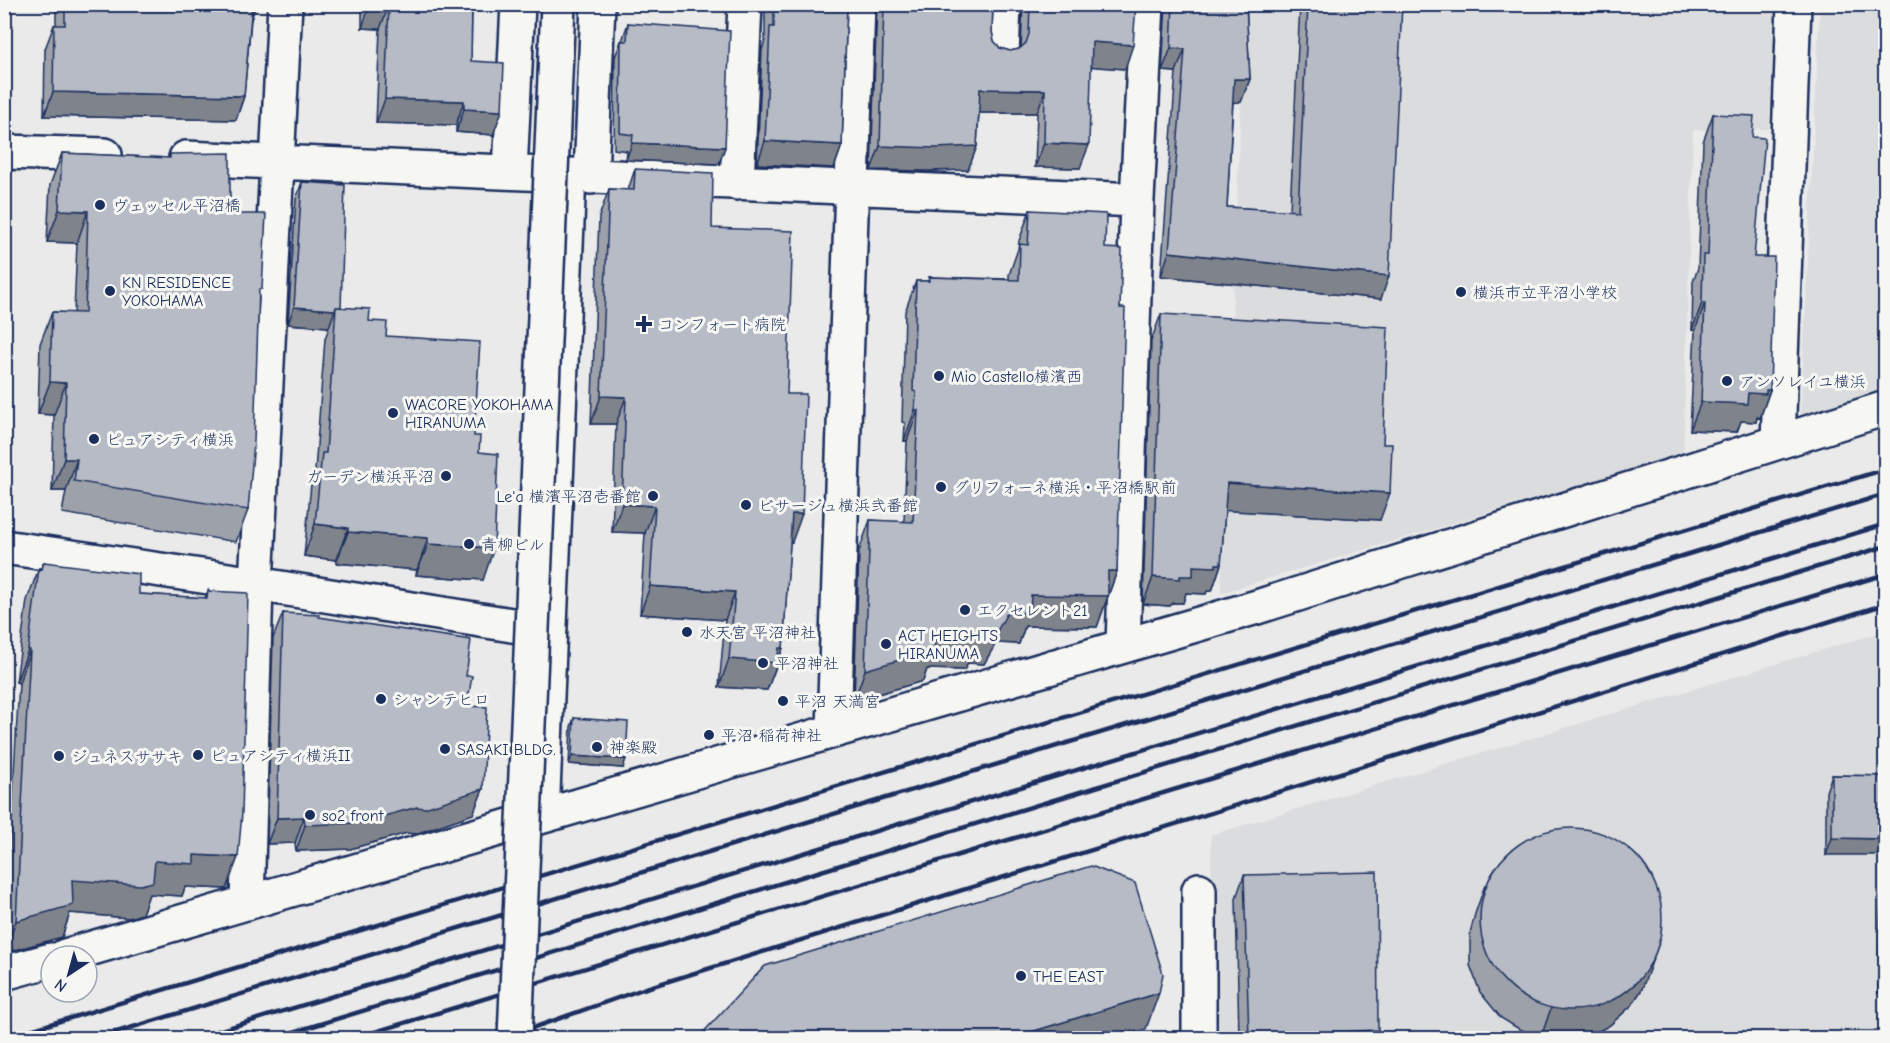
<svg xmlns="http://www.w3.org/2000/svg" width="1890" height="1043" font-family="'Comic Neue','Klee One',sans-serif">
	<rect width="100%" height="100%" fill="#e9eae9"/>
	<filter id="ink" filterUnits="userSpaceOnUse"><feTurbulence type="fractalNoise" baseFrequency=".0167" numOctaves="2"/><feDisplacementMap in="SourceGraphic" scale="12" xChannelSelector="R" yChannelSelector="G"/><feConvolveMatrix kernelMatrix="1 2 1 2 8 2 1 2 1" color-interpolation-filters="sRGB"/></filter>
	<g filter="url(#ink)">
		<!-- built -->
		<path fill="#dadcde" d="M1245 5H1775L1769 129 1693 130 1683 454 1221 593Z
			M1820 5H1885V399L1800 427Z
			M1885 631V1038H1213L1211 835Z"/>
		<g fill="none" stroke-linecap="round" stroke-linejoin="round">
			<!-- minor casing -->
			<g stroke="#1b2f5e" stroke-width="38">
				<path id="minor" d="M1002 56 1004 4
					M4 152 105 155
					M186 158 1137 200
					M510 172 518 4
					M591 177 598 4
					M737 183 745 4
					M1778 442 1794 4
					M4 547 256 584 518 626 549 639
					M1123 646 1137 200 1147 4
					M834 729 858 4
					M542 816 569 175
					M1199 890V1038
					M247 903 256 584 285 4
					M65 956 1257 607 1886 408
					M4 973 51 960"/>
			</g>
			<!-- minor -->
			<use href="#minor" stroke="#f6f6f2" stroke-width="33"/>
			<!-- rail -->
			<path stroke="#1b2f5e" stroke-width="4.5" d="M4 1038 1886 469
				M97 1038 1886 494
				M195 1038 1886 524
				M274 1038 1886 546
				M355 1038 1886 574
				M504 1038 643 989 1886 604"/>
			<!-- minor-bridge casing -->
			<g stroke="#1b2f5e" stroke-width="38" stroke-linecap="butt">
				<path id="minor-bridge" d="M515 1038 558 4"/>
			</g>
			<!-- minor-bridge -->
			<use href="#minor-bridge" stroke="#f6f6f2" stroke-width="33"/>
		</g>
		<!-- wall -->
		<path fill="#9da1aa" stroke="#1b2f5e" stroke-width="1.5" d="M56 4H256L251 20 244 96 236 120 44 116 45 49 54 25H56Z
			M362 4H472L471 61 493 135 456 132V125L376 123 380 29 362 28Z
			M765 4H847L842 145 834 168 757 164 762 50 765 40Z
			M877 4H993L992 32 994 41 1000 48 1010 51 1019 49 1021 47 1023 4H1136L1125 69 1091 66 1080 168 1035 167 1037 113H979L977 146 968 170 928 171 871 170Z
			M1166 4H1246L1250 79 1241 102H1233L1227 207 1290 211 1300 4H1402L1381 299 1161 276 1176 72 1162 71Z
			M628 23 725 147 719 164 626 160 627 151 614 149 615 57 621 41H622Z
			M1713 114 1752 137 1754 257 1770 390 1760 418 1757 417 1756 422 1741 421 1737 432 1690 430 1695 331 1692 330 1693 282 1698 268 1703 142Z
			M62 153 168 158 170 154 230 214 259 298 248 510 236 542 62 513 66 491H52L54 415 38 414 40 344 52 312 74 313 77 243 47 242 50 185Z
			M635 169 712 228 787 394 792 542H790L783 648 767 690 719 687 725 620 640 614 645 533 612 532 616 424H591L599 217 609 189 628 190Z
			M302 182 341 307 369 321 386 336 474 436 479 452 483 580 416 575 417 570 336 563V560L304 556 311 484 315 471 325 339 329 327 288 324 296 199Z
			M1030 210 1105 248 1120 308 1117 571 1097 627 1025 626 1019 644 996 643 984 664 968 663 964 670 927 669 923 681 854 701 859 551 870 520 904 522 907 441H904L905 423 902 422 905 312 916 281H928L929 277 1009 279V275L1018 249 1019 241Z
			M1161 314 1383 444 1380 520 1225 510 1221 564 1212 591H1207L1206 594 1186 593 1183 603H1172L1170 606 1143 604 1151 341Z
			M44 562 139 594 205 598 208 591 238 857 226 889 185 887 182 896 149 894 142 914 129 918 70 913 62 937 4 953 19 683 16 682 27 600 39 568H41Z
			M283 613 466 676 467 706 483 789 473 814 415 834 407 833 350 849 296 851 295 843 267 844 273 638Z
			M574 718 623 768 569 764 571 727Z
			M1832 775 1886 776 1826 855V792Z
			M1244 875 1375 1038H1239L1236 898Z
			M1485 885 1642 989 1632 1005 1610 1025 1597 1032 1541 1037 1519 1029 1501 1018 1480 992 1470 965V933L1475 914Z
			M1886 885V993H1878L1881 896Z"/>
		<!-- shaded-wall -->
		<path fill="#7f838b" stroke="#1b2f5e" stroke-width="1.5" d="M251 4H256L249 25Z
			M370 4 389 5 380 29 362 28Z
			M1092 42 1133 45 1125 69 1084 66Z
			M1171 48 1185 49 1176 72 1162 71Z
			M1234 79H1250L1241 102 1226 103Z
			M980 89 1045 90 1037 113H972Z
			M53 92 244 96 236 120 44 116Z
			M385 99 464 101 456 125 376 123Z
			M464 109 502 111 493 135 456 132Z
			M765 141 842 145 834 168 757 164Z
			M632 143 725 147 719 164 626 160Z
			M1044 143 1089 145 1080 168 1035 167Z
			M880 146H977L968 170 928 171 871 170Z
			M59 210 88 211 77 243 47 242Z
			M1169 252 1389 276 1381 299 1161 276Z
			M1702 303H1705L1695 331 1692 330Z
			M294 307 335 310 329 327 288 324Z
			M50 382 66 383 54 415 38 414Z
			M1766 390H1770L1760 418 1757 417 1756 422 1741 421 1737 432 1690 430 1701 402Z
			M601 396 626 397 616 424H591Z
			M915 410H918L907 441H904Z
			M64 459H77L66 491H52Z
			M1227 483 1390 493 1380 520 1217 510Z
			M622 504 655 506 645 533 612 532Z
			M792 514H802L792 542H782Z
			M315 524 348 528 336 560 304 556Z
			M348 532 428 538 417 570 336 563Z
			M428 544 494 548 483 580 416 575Z
			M1216 564H1221L1212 591H1207L1206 594 1186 593 1183 603H1172L1170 606 1143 604 1153 577 1180 576 1193 566Z
			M1108 571H1117L1097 627 1025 626 1019 644 996 643 984 664 968 663 964 670 927 669 923 681 854 701 865 670 935 638 980 633 1031 595Z
			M650 586 735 592 725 620 640 614Z
			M779 648H783L767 690 719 687 729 659Z
			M28 650H30L19 683 16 682Z
			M572 756 626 759 623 768 569 764Z
			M483 789 473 814 415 834 407 833 350 849 296 851 305 825Z
			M304 817 295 843 267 844 277 818Z
			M1832 838 1886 839V855H1826Z
			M194 855 238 857 226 889 185 887 182 896 149 894 142 914 129 918 70 913 62 937 4 953 16 921 72 880 155 861Z
			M1660 940 1642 989 1632 1005 1610 1025 1597 1032 1573 1038 1541 1037 1551 1008Z
			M1886 971V993H1878Z
			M1159 993 1146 1029 1115 1038H1011Z
			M1378 1030 1375 1038H1320L1322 1033Z"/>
		<!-- building -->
		<path fill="#b6bbc6" stroke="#1b2f5e" stroke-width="1.5" d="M65 4H252L244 96 53 92 54 25H65Z
			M378 4H472L471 61 504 63 502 111 464 109V101L385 99 389 5Z
			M774 4H847L842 145 765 141 770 27H774Z
			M884 4H993L992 32 994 41 1000 48 1010 51 1019 49 1026 43 1029 34 1030 4H1136L1133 45 1092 42 1089 145 1044 143 1045 90 980 89 977 146 936 148 880 146Z
			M1173 4H1246L1250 79H1234L1227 207 1298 211 1308 4H1402L1389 276 1169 252 1185 49 1171 48Z
			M628 23 730 31 725 147 632 143 633 135 620 133 621 41H627Z
			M1713 114 1754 116 1752 137 1765 138 1754 257H1774L1770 390H1766V394L1748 393 1747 404 1701 402 1705 303H1702L1703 255H1708Z
			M62 153 170 158V154L230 153V214H266L262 289H259L254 442 248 510 74 481 77 459H64L66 383 50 382 52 312 85 313 88 211 59 210Z
			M635 169 713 173 712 228 793 231 787 394H806L802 514H792L783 648H779L777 663 729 659 735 592 650 586 655 506 622 504 626 397 601 396 609 189 634 190Z
			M302 182 345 185 341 307H336L335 310 294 307Z
			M1030 210 1106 214 1105 248 1122 249 1120 308H1125L1117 571H1108V596L1031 595 1030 613H1007L996 633H980L975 639 935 638 934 650 865 670 870 520 913 522 918 410H915L916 392 913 391 916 281H929V277L1019 280 1020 244 1028 245Z
			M336 307 370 309 369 321 387 322 386 336 480 342 474 436H480L479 452 498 454 494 548 428 544V538L348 532V528L315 524 322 453H326Z
			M1161 314 1388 327 1383 444H1392L1390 493 1227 483 1221 564H1216V567L1193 566V576H1180V579L1153 577Z
			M44 562 139 574V594L207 598 208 591 248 593 242 813 238 857 194 855V864L155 861 153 882 141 885 72 880 73 905 16 921 30 650H28L39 568 42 569Z
			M283 613 319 615V617L471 640 466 676H472L467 706 487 707 483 789 425 808 417 807 359 823 305 825 304 817 277 818Z
			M574 718 628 722 626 759 572 756Z
			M1832 775 1886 776V839L1832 838Z
			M1480 919a91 91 0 1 1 182 0a91 91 0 1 1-182 0Z
			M1091 866 1135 883 1163 974 1159 993 1011 1038H698L765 966Z
			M1377 872 1378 1030 1322 1033V1038H1249L1244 875Z"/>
	</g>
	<!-- markers -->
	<g fill="#1b2f5e" stroke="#f6f6f2" stroke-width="2">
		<circle cx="100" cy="205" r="6"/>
		<circle cx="110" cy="291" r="6"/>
		<circle cx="1461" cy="292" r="6"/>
		<path d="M641 315h6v6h6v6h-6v6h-6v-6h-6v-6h6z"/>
		<circle cx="939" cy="376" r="6"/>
		<circle cx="1727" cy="381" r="6"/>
		<circle cx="393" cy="413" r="6"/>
		<circle cx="94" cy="439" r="6"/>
		<circle cx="446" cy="476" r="6"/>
		<circle cx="941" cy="487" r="6"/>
		<circle cx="653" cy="496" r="6"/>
		<circle cx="746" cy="505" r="6"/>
		<circle cx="469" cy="544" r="6"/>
		<circle cx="965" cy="610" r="6"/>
		<circle cx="687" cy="632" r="6"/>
		<circle cx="886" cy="644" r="6"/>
		<circle cx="763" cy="663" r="6"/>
		<circle cx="381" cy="699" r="6"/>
		<circle cx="783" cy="701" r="6"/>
		<circle cx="709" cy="735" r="6"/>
		<circle cx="597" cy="747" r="6"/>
		<circle cx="445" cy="749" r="6"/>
		<circle cx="198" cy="755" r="6"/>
		<circle cx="59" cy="756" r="6"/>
		<circle cx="310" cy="815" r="6"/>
		<circle cx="1021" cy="976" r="6"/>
	</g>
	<g text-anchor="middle" stroke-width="6" stroke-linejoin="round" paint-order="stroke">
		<!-- poi labels -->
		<g font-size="16" fill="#1b2f5e" stroke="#f6f6f2" text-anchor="start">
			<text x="112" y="211">ヴェッセル平沼橋</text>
			<text x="122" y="288">KN RESIDENCE<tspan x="122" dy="18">YOKOHAMA</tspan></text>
			<text x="1473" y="298">横浜市立平沼小学校</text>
			<text x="658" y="330">コンフォート病院</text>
			<text x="951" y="382">Mio Castello横濱西</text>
			<text x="1739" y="387">アンソレイユ横浜</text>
			<text x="405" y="410">WACORE YOKOHAMA<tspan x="405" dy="18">HIRANUMA</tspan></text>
			<text x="106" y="445">ピュアシティ横浜</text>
			<text x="434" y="482" text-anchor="end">ガーデン横浜平沼</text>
			<text x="953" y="493">グリフォーネ横浜・平沼橋駅前</text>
			<text x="641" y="502" text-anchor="end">Le'a 横濱平沼壱番館</text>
			<text x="758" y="511">ビサージュ横浜弐番館</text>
			<text x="481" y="550">青柳ビル</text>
			<text x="977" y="616">エクセレント21</text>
			<text x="699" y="638">水天宮 平沼神社</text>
			<text x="898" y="641">ACT HEIGHTS<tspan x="898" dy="18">HIRANUMA</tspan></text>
			<text x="775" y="669">平沼神社</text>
			<text x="393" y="705">シャンテヒロ</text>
			<text x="795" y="707">平沼 天満宮</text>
			<text x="721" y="741">平沼 稲荷神社</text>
			<text x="609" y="753">神楽殿</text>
			<text x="457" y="755">SASAKI BLDG.</text>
			<text x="210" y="761">ピュアシティ横浜II</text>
			<text x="71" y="762">ジュネスササキ</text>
			<text x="322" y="821">so2 front</text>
			<text x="1033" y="982">THE EAST</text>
		</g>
	</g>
	<!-- margin -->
	<rect width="1890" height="1043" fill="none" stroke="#f6f6f2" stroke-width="24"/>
	<rect x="12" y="12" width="1866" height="1019" fill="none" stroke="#1b2f5e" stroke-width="2" filter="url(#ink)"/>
	<!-- north arrow -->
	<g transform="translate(69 974) rotate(216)"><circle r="28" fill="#f6f6f2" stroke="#9ea6b7" stroke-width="1.5"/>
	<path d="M0-4.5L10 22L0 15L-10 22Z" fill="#1b2f5e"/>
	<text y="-9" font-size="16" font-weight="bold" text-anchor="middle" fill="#1b2f5e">N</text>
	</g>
</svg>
